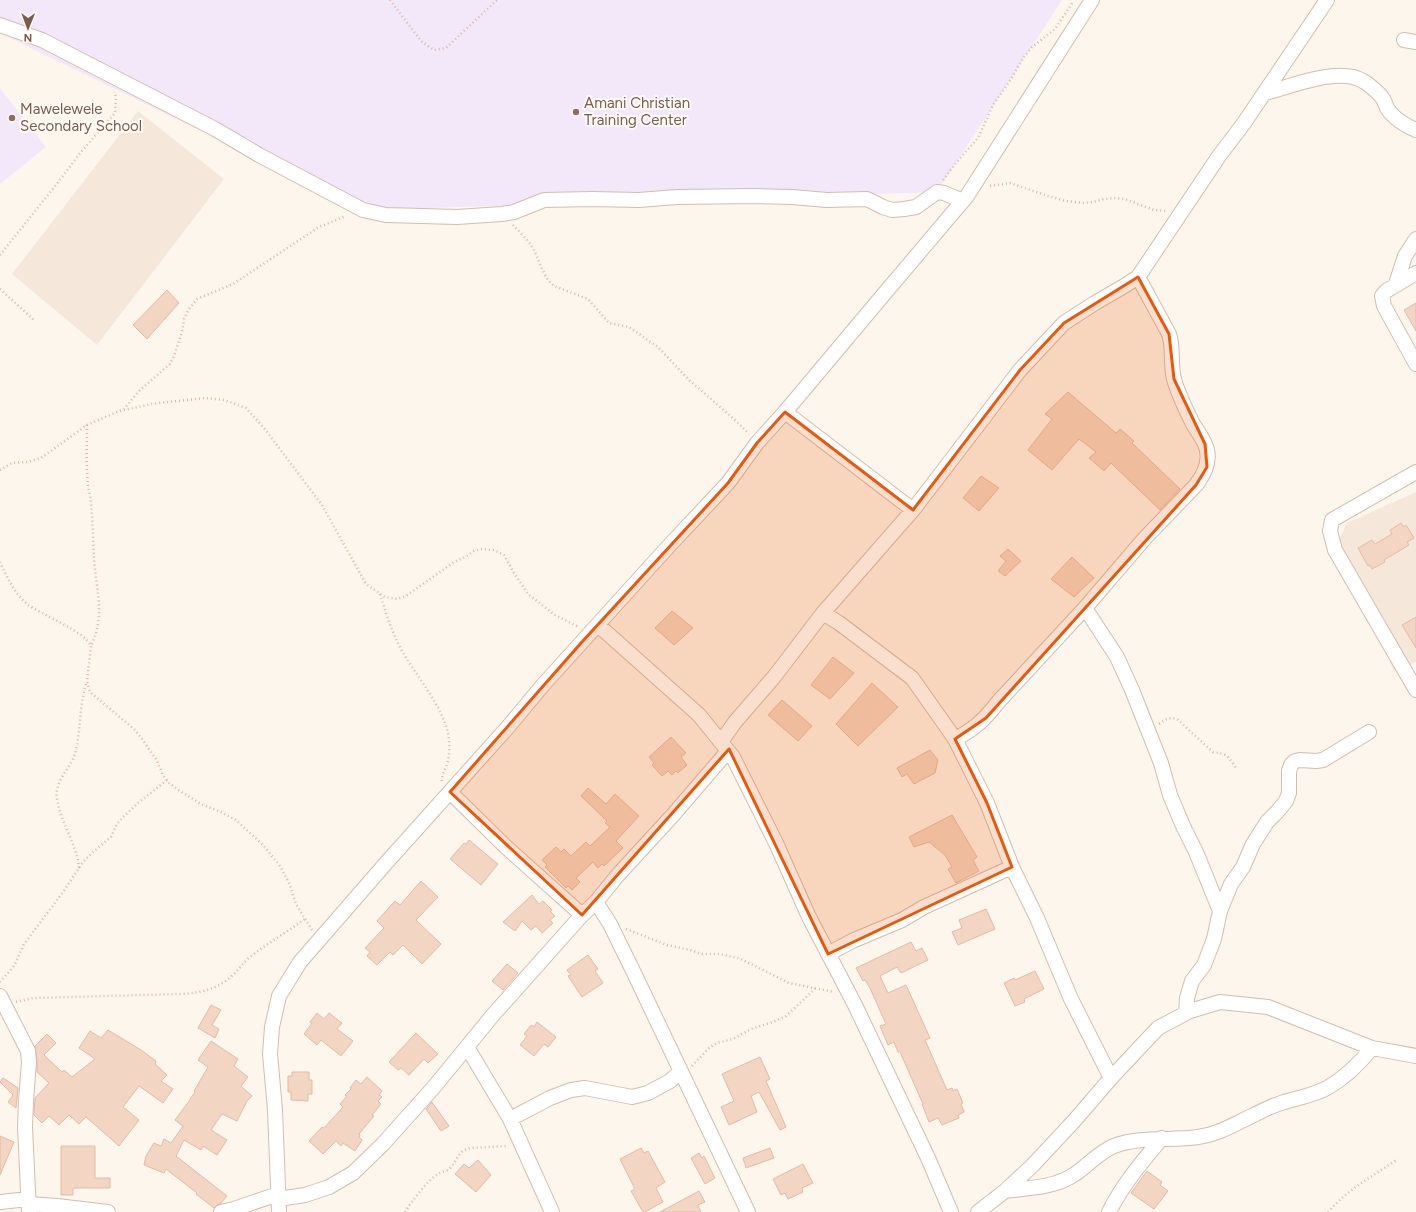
<svg xmlns="http://www.w3.org/2000/svg" width="1416" height="1212" font-family="Figtree,sans-serif">
	<rect width="100%" height="100%" fill="#fdf6ec"/>
	<!-- residential -->
	<path fill="#f5e8da" d="M138 111 224 179 97 345 12 274Z
		M1416 492V662L1394 672 1355 573 1341 546 1339 539 1347 523Z"/>
	<!-- education -->
	<path fill="#f3e8fa" d="M0 0H1062L937 192 363 210 0 33Z
		M0 88 46 147 0 184Z"/>
	<!-- building -->
	<path fill="#f3d5c3" stroke="#e6bba3" d="M167 290 179 303 147 339 133 325Z
		M1416 303V331L1404 310Z
		M1068 392 1116 433 1120 429 1134 441 1132 443 1180 489 1160 510 1111 463 1104 471 1089 458 1096 452 1079 439 1052 470 1028 450 1052 419 1045 414Z
		M981 476 999 488 979 511 963 498Z
		M1401 523 1404 527 1406 525 1414 538 1407 542 1409 545 1384 560 1385 562 1372 569 1370 565 1368 566 1358 548 1372 540 1375 544 1392 534 1390 530Z
		M1008 549 1021 561 1005 576 998 571 1006 561 1000 556Z
		M1072 557 1094 578 1074 597 1051 579Z
		M672 611 693 628 674 645 655 628Z
		M1416 617V648L1402 625Z
		M833 657 854 673 830 699 811 685Z
		M872 683 898 707 858 746 836 724Z
		M782 700 812 726 798 741 768 715Z
		M671 737 686 753 681 757 687 765 678 773 676 771 672 775 668 771 662 776 652 765 654 763 649 757Z
		M930 750 938 760 935 773 914 784 907 774 902 777 897 768Z
		M588 788 606 804 615 794 639 816 616 841 623 848 604 866 602 864 598 868 593 862 576 878 580 882 572 890 568 886 566 888 545 867 547 865 542 860 556 847 561 852 564 849 571 856 586 842 590 846 610 827 605 823 607 821 581 796Z
		M952 815 977 857 973 860 979 871 956 883 948 869 952 867 945 855 929 842 914 847 909 837Z
		M469 840 498 864 481 885 450 859 464 843 466 844Z
		M421 881 438 897 416 920 441 944 422 964 403 945 393 955 390 952 377 965 367 956 370 952 365 948 384 928 377 921 395 901 400 905Z
		M532 895 539 904 543 901 552 910 550 911 555 916 550 920 553 923 542 933 536 926 531 930 522 921 515 931 503 922Z
		M986 909 995 929 958 945 952 932 962 928 959 920Z
		M911 942 916 951 922 948 928 960 901 973 897 967 880 976 888 993 906 985 930 1038 925 1040 947 1090 952 1088 953 1091 957 1089 963 1103 961 1104 964 1112 958 1115 959 1118 942 1125 938 1118 929 1122 922 1104H923L900 1052H898L894 1042 888 1045 880 1026 886 1024 870 988 865 980 863 981 856 968Z
		M588 955 598 969 595 971 603 983 582 997 568 976 571 975 567 970Z
		M507 964 518 973 503 990 492 981Z
		M1035 971 1044 989 1024 999 1025 1002 1015 1006 1004 983 1014 978 1015 980Z
		M211 1005 221 1010 212 1025 219 1029 215 1038 198 1028Z
		M317 1013 324 1019 329 1013 342 1023 337 1029 353 1041 341 1056 321 1040 317 1045 304 1034 312 1023 310 1022Z
		M537 1022 556 1037 548 1047 544 1044 534 1056 520 1045 527 1036 524 1034 531 1025 534 1027Z
		M108 1030 141 1050 156 1061 155 1064 167 1075 161 1081 173 1089 163 1103 139 1086 123 1107 139 1120 119 1146 86 1117 79 1124 69 1115 59 1125 49 1116 42 1123 34 1115 35 1098 49 1083 37 1072V1061L35 1046 47 1034 56 1043 44 1055 62 1072 64 1070 72 1077 95 1059 79 1048 90 1031 101 1038Z
		M416 1033 438 1054 428 1063 424 1059 409 1075 401 1068 398 1070 389 1062Z
		M211 1041 238 1059 234 1066 248 1077 241 1086 252 1096 247 1101 237 1121 222 1114 211 1130 227 1140 217 1155 203 1146 201 1150 184 1140 176 1156 227 1196 221 1203 216 1206 214 1208 196 1194 197 1193 166 1169 164 1173 144 1165 146 1156 154 1143 161 1146 164 1139 171 1143 183 1126 175 1120 190 1100V1099L195 1092 194 1091 208 1067 198 1060Z
		M760 1057 770 1079 766 1081 786 1127 780 1130 759 1092 751 1096 757 1112 729 1125 721 1107 734 1101 722 1074Z
		M292 1072H309V1080H312V1094H308V1101L291 1100V1092H288V1076H292Z
		M367 1077 382 1091 379 1095 382 1097 378 1101 381 1104 372 1115 374 1116 359 1134 360 1135 359 1137 362 1140 355 1151 343 1143 341 1146 336 1141 323 1154 309 1141 322 1127 324 1128 343 1107 340 1104 347 1096 345 1095 351 1089 350 1088 356 1080 361 1084Z
		M3 1078 18 1088 16 1108 8 1102 13 1095 0 1082Z
		M432 1102 449 1126 441 1131 426 1109Z
		M0 1136 14 1142 0 1175Z
		M61 1146H95V1178H110V1188H73V1195H61Z
		M641 1148 644 1153 648 1151 665 1182 656 1188 663 1202 645 1212H643L631 1191 635 1189 620 1159Z
		M770 1148 774 1158 746 1168 743 1158Z
		M699 1153 702 1158 704 1156 715 1178 705 1184 691 1158Z
		M478 1160 491 1175 476 1192 455 1174 464 1164 469 1168Z
		M803 1164 813 1183 802 1188 803 1192 788 1199 785 1193 781 1195 773 1179Z
		M1147 1171 1162 1182 1160 1185 1168 1191 1154 1209 1131 1193Z
		M699 1191 705 1202 698 1205 701 1212H660Z"/>
	<g fill="none" stroke-linecap="round" stroke-linejoin="round">
		<!-- minor casing -->
		<g stroke="#d1beb0" stroke-width="16">
			<path id="minor" d="M0 25 42 40 215 129 259 155 363 210 386 215 457 217 502 214 514 212 544 200 592 199 639 200 677 197 756 196 792 197 827 200 867 199 883 207 892 210 904 209 916 207 937 192 944 193 963 201
				M1404 40 1416 42
				M1265 93C1290 87 1339 66 1363 81 1369 84 1375 90 1380 95 1384 99 1385 103 1387 108 1393 118 1406 126 1416 130
				M1416 273 1386 291 1382 296 1384 306 1416 364
				M1396 284 1405 256 1416 239
				M785 412 913 510
				M1416 472 1332 520 1330 531 1335 550 1416 690
				M1085 608 1117 657 1132 690 1161 763 1170 795 1183 826 1196 852 1220 911
				M823 613 839 623 912 678 955 739C975 729 985 719 999 701L1085 608 1145 538 1196 485C1206 472 1212 457 1204 442 1201 436 1197 430 1193 424 1186 410 1178 394 1174 379 1170 364 1174 348 1169 334L1138 277
				M598 625 699 715 733 757 776 843 809 917 854 1003 928 1158 951 1212
				M955 739 987 803 1012 867 1037 918 1071 999 1111 1078
				M721 742 735 722 774 677 823 613 913 510 1020 370 1064 323 1095 303 1126 285 1138 277 1219 156 1244 123 1327 0
				M450 792 506 847 582 915
				M596 902 610 924 635 975 748 1212
				M828 954 852 941 902 920 924 907 1012 867
				M0 996 28 1051 29 1062 26 1101 25 1127 29 1212
				M1186 1013 1187 998 1192 981 1204 965 1214 939 1220 911 1231 884 1243 867 1253 844 1267 822 1277 812 1286 801 1289 793V771L1291 765 1295 761 1300 760 1316 761 1323 760 1369 732
				M467 1047 510 1119 552 1212
				M510 1119 550 1098 571 1090 585 1088 632 1097 648 1093 670 1081 680 1072
				M1005 1191C1027 1188 1055 1188 1075 1174 1087 1166 1099 1152 1114 1146 1141 1136 1170 1141 1198 1137 1220 1134 1236 1123 1256 1114 1265 1109 1275 1105 1284 1102 1298 1098 1314 1095 1327 1088 1345 1078 1359 1064 1372 1048
				M278 1199 305 1195 329 1187 353 1173 383 1144 434 1087 493 1015 582 915 596 902 617 876 673 815 728 751
				M0 1202 28 1199
				M29 1204 57 1206 108 1212
				M221 1212 234 1209 278 1194
				M279 1212 275 1110 270 1054 272 1027 279 996 300 962 387 862 508 727 543 685 667 548 728 483 757 443 785 412 879 300 967 196 1092 0
				M978 1212 1005 1191 1032 1166 1074 1121 1111 1078 1158 1028 1190 1011 1220 1002 1268 1007 1372 1048 1416 1056
				M1109 1212C1123 1184 1142 1162 1162 1138"/>
		</g>
		<!-- path -->
		<path stroke="#d9b8a5" stroke-width="2.5" stroke-dasharray="1 3" stroke-linecap="butt" d="M390 0 421 41 434 50 446 48 497 0
			M943 180 955 164 978 138 993 105 1011 79 1023 58 1032 47 1055 29 1073 2
			M990 186 1010 183 1048 196 1066 201 1082 203 1093 202 1104 199 1115 198 1125 199 1154 210 1166 211
			M513 225C519 232 528 239 532 247 540 260 542 276 554 286L588 299 609 323 629 327 658 347 689 380 736 421 749 434
			M0 255 56 185 81 152 115 113 116 97 114 92
			M0 289 35 321
			M120 411 151 404 205 398 224 400 246 408 264 428 322 505 366 584 385 597 397 599 406 596 454 562 467 556 474 551 480 549 494 550 504 555 514 573 528 594 555 615 579 627
			M87 425C87 445 86 466 88 486 89 492 91 498 91 504 93 522 93 541 94 559 96 592 106 613 91 646
			M0 470 12 463 28 462 41 458 87 425 124 409 139 391 170 364 174 356 182 332 184 319 189 309 197 299 233 284 319 227 346 216
			M0 562C7 577 14 593 27 604 40 614 86 632 91 646L87 681 90 692 134 729 142 739 156 759 163 775 169 783 180 791 201 804 223 813 236 820 263 845 280 866 289 883 296 904 312 930
			M380 594C386 613 392 633 402 651 417 677 441 704 448 733 450 743 450 754 447 764 445 770 442 774 442 781
			M1159 724C1166 719 1169 717 1177 719L1213 752C1217 753 1219 753 1223 754 1229 755 1233 765 1237 769
			M79 868C77 843 60 823 57 798 54 782 70 769 75 754 81 731 79 707 86 684
			M626 929 667 945 690 950 702 954H719L739 958 789 983 834 992
			M0 982 14 966 24 944 63 892 83 862 93 852 111 837 117 824 123 817 138 803 167 780
			M16 1002 33 998 180 994C202 993 219 989 235 973 240 968 244 962 250 957 268 943 287 932 305 919
			M692 1066 710 1047 717 1043 733 1039 751 1029 773 1022 786 1016 816 988
			M405 1212C411 1202 428 1180 438 1174 442 1171 448 1172 451 1167 458 1159 458 1151 470 1148L508 1146
			M1328 1212C1348 1189 1373 1176 1398 1159"/>
		<!-- minor -->
		<use href="#minor" stroke="#fff" stroke-width="14"/>
	</g>
	<!-- marked area -->
	<path fill="#e8590c" fill-opacity="0.2" stroke="#e8590c" stroke-width="3" stroke-linejoin="round" d="M1138 277 1169 334 1174 379 1205 444 1207 467 1196 485 986 718 955 739 987 803 1012 867 828 954 729 749 582 915 450 792 581 643 728 483 757 443 785 412 913 510 1020 370 1064 323Z"/>
	<!-- markers -->
	<g fill="#8d6e63" stroke="#fffaf3" stroke-width="1.5">
		<circle cx="576" cy="112" r="4"/>
		<circle cx="12" cy="118" r="4"/>
	</g>
	<g text-anchor="middle" stroke-width="4" stroke-linejoin="round" paint-order="stroke">
		<!-- education labels -->
		<g font-size="15" fill="#785e54" stroke="#fffaf3" text-anchor="start">
			<text x="584" y="108">Amani Christian<tspan x="584" dy="17">Training Center</tspan></text>
			<text x="20" y="114">Mawelewele<tspan x="20" dy="17">Secondary School</tspan></text>
		</g>
	</g>
	<!-- north arrow -->
	<g transform="translate(28 28) rotate(181)" stroke="#fffaf3" stroke-width="3" paint-order="stroke">
	<path d="M0-3L7 15L0 10L-7 15Z" fill="#7a5c4d"/>
	<text y="-6" font-size="11" font-weight="bold" text-anchor="middle" fill="#7a5c4d">N</text>
	</g>
</svg>
